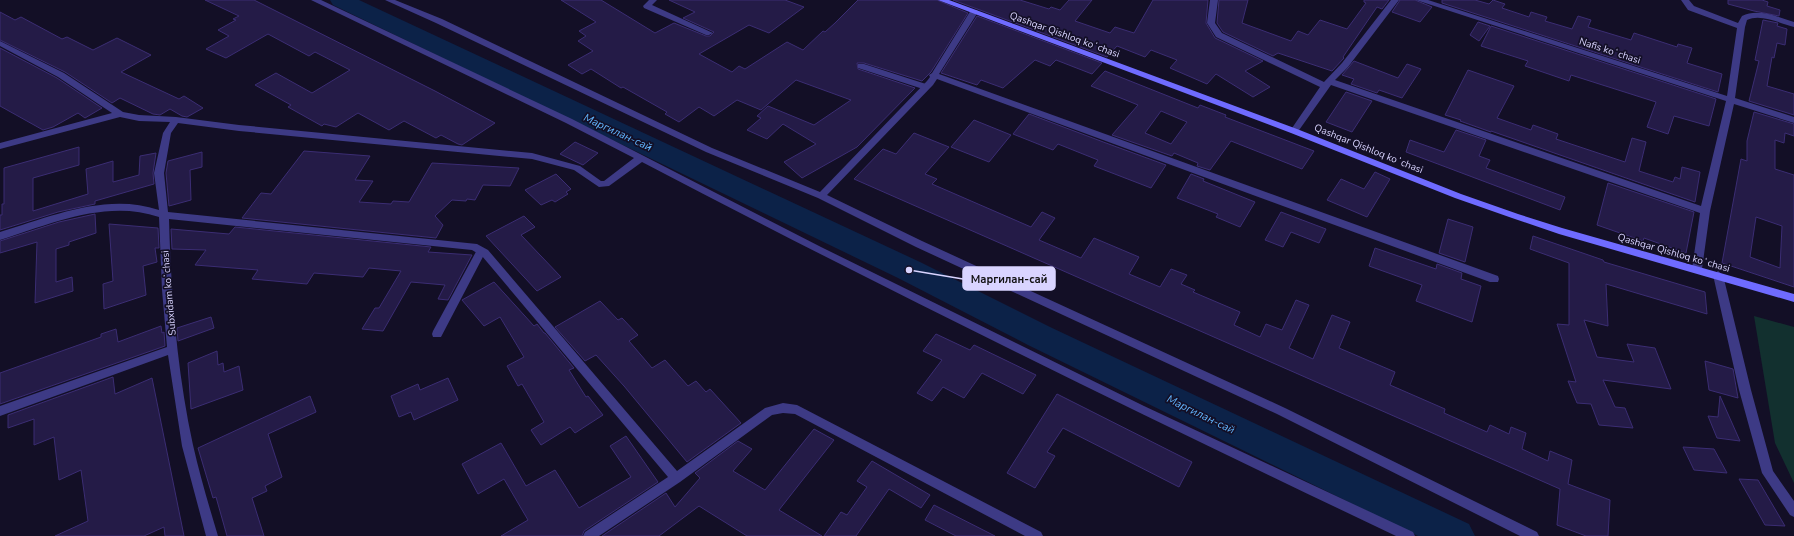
<svg xmlns="http://www.w3.org/2000/svg" width="1794" height="536" font-family="'Nunito Sans',sans-serif">
	<rect width="100%" height="100%" fill="#130f26"/>
	<!-- green -->
	<path fill="#12302f" d="M1754 316 1794 327V483L1775 443Z"/>
	<g fill="none" stroke-linecap="round" stroke-linejoin="round">
		<!-- river -->
		<path fill="#0c2248" fill-rule="evenodd" d="M330 0H359L920 262 1050 327 1469 524 1475 536H1418L1028 345 898 278 333 5Z"/>
	</g>
	<!-- building -->
	<path fill="#241b47" stroke="#3b2d73" fill-rule="evenodd" d="M205 0H254L435 91 495 123 462 145 458 144 441 135 436 138 404 121 389 130 358 113 336 127 324 124 322 126 288 107 291 105 255 85 276 73 312 93 350 70 315 52 309 56 268 34 226 58 206 49 229 36 218 30 236 20 233 19 239 16Z
		M561 0H601L655 33 674 23 706 36H710L714 32 683 18 695 12 669 0H785L804 7 769 33 749 25 699 54 732 72 739 66 745 69 787 42 803 50 823 31 825 32 835 23 858 0H937L968 13 931 72 922 81 864 63H857L858 69 915 88 857 147 802 178 784 162 816 144 783 124 767 139 747 130 761 118 757 116 768 106 814 125 851 100 796 80 761 110 737 100 714 116 699 107 679 122 665 114 667 112 623 87 621 88 591 69 582 74 568 65 593 51 578 41 586 36 579 31 596 22Z
		M953 0H1020L1049 9 1051 7 1060 10 1069 0H1092L1075 21 1110 33 1115 27 1134 33 1153 0H1208L1206 23 1215 38 1263 61 1245 71 1270 87 1253 97 1216 74 1207 84 1170 68 1177 60 1151 50 1145 57 1117 46 1107 57Z
		M1219 0H1248L1242 23 1291 41 1298 31 1308 35 1320 20 1347 29 1366 3 1364 2V0H1389L1382 9 1377 7 1343 57 1344 58 1332 71 1278 53 1273 56 1223 32 1217 23Z
		M1400 0H1415L1432 7 1420 22 1392 12Z
		M1442 0H1475L1489 4 1493 0 1505 4 1502 8 1529 17 1531 12 1547 17 1545 21 1572 29 1578 16 1591 20 1588 27 1621 37 1631 40 1634 33 1677 47 1678 44 1692 48 1687 63 1722 74 1718 92 1442 3Z
		M1728 0H1762L1768 2 1767 6 1780 10 1779 16 1754 11 1728 4Z
		M0 12 15 20 21 17 62 39 67 37 93 50 117 38 151 55 121 72 179 99 184 96 203 108 187 117 182 116 170 109 160 115 153 114 120 98 112 103 65 72 0 40Z
		M977 16 1102 63 1092 74 1056 60 1050 66 1035 60 1003 88 981 80 977 85 941 73Z
		M1763 20 1778 23 1777 26 1787 29 1785 45 1777 43 1774 58 1772 57 1767 86 1794 94V115L1749 101 1759 61 1755 60Z
		M1478 22 1490 26 1479 41 1470 35Z
		M1491 26 1716 99 1709 126 1674 116 1668 134 1647 127 1656 102 1571 75 1569 81 1525 66 1528 61 1481 46Z
		M0 48 57 78 102 108 85 118 78 113 53 127 43 130 0 106Z
		M1354 61 1398 78 1407 64 1421 69 1402 98 1379 90 1377 93 1351 84 1354 79 1342 75Z
		M1468 70 1514 86 1497 118 1531 130 1533 125 1558 134 1556 139 1625 162 1632 138 1646 142 1639 171 1673 182 1675 177 1680 179 1682 167 1700 172 1695 202 1491 131V132L1460 121 1461 120 1445 115Z
		M1105 71 1198 108 1200 105 1226 115 1225 117 1314 151 1302 169 1231 141 1210 170 1197 166 1198 163 1174 153 1172 156 1112 135 1138 105 1091 86ZM1161 111 1187 122 1171 144 1145 133Z
		M1346 92 1372 101 1352 132 1326 122Z
		M1754 112 1794 124V136L1785 133 1784 143 1775 140V169L1794 175V287L1722 263 1741 159 1747 161V141ZM1756 217 1782 226 1780 268 1750 257Z
		M1029 114 1106 143 1166 165 1151 188 1094 166 1098 160 1058 144 1053 150 1013 134Z
		M974 120 1011 135 989 162 951 147Z
		M1456 130 1486 140 1479 156 1490 160 1486 168 1565 197 1560 210 1406 152 1410 140 1444 152Z
		M914 133 949 147 925 174 937 179 932 184 1031 227 1042 212 1055 218 1039 240 1081 258 1094 238 1139 257 1129 274 1160 287 1171 269 1187 275 1181 284 1195 290 1193 292 1240 312 1234 325 1260 337 1266 324 1282 330 1296 300 1309 305 1289 348 1313 359 1332 315 1350 322 1339 348 1395 372 1390 385 1445 409 1444 413 1487 432 1490 425 1509 434 1511 427 1526 433 1522 449 1548 461 1550 451 1572 460 1568 484 1610 500 1608 536H1586L1557 525 1560 489 854 179 883 149 896 154Z
		M575 142 598 153 583 165 560 154Z
		M79 147V165L33 178V211L88 194 86 169 113 161V182L139 175 140 156 156 153 153 173 154 184 95 201V204L58 212 0 230V215H2V204H4V168Z
		M304 151 370 156 355 180 373 181 359 202 391 204 393 201 409 202 432 163 519 168 510 186 483 185 475 200 467 199 466 201 452 200 435 216 443 225 436 238 242 218 261 193 271 194Z
		M202 152V167L190 170 191 200 169 206 166 173 168 161Z
		M1375 172 1390 179 1367 217 1327 200 1341 179 1364 189Z
		M556 174 571 189 566 192 568 194 555 202 552 200 541 205 525 190Z
		M1191 174 1204 179 1203 181 1255 202 1240 227 1216 217 1218 214 1177 198Z
		M1608 183 1694 212 1686 253 1644 238 1643 241 1597 225Z
		M1281 212 1326 229 1319 243 1291 232 1283 247 1265 240Z
		M95 214 96 233 69 242V245L56 249V282L72 277 73 291 35 303 37 242 0 253V241L59 222Z
		M524 216 535 227 521 235 561 277 537 291 486 236Z
		M1448 219 1473 227 1465 262 1439 253Z
		M109 224 158 228 159 248H155L157 262 143 266 146 295 104 309 103 284 113 281Z
		M235 227 431 247 428 252 472 255 448 300 438 299 445 285 411 282 383 331 362 329 375 308H379L401 271 369 268 363 277 314 273 307 284 252 279 258 270 195 265 206 250 172 249 171 229 229 234Z
		M1533 236 1603 260 1604 262 1705 292 1707 314 1606 284 1608 326 1584 320 1597 357 1634 362 1627 344 1655 348 1671 389 1603 380 1615 407 1625 408 1633 428 1599 425 1591 404 1577 403 1568 381 1576 382 1557 324 1569 325V263L1530 249Z
		M1375 248 1436 269 1437 264 1462 273 1461 279 1481 286 1472 322 1416 301 1422 285 1369 266Z
		M494 282 534 326 537 324 544 333H545L574 368 569 370 586 397 588 396 603 415 575 433 570 427 541 445 531 430 544 422 522 384 518 386 507 366 524 357 500 317 484 326 462 300Z
		M600 301 618 320 622 318 638 335 629 341 652 368 665 360 688 386 696 381 706 392 710 389 741 423 687 462 624 386 596 355 585 361 555 327Z
		M211 317 214 328 178 341 177 328Z
		M161 326 162 333 164 332 165 346 0 404V373L101 337V334L116 329 118 342Z
		M936 334 970 350 974 345 1036 375 1023 394 982 373 964 398 943 387 932 401 917 393 942 360 923 351Z
		M217 351 218 365 223 363 224 372 239 366 243 390 191 409 188 363Z
		M1705 361 1733 369 1738 398 1709 390Z
		M113 377 115 394 152 378 184 536H165L164 527 144 536H55L88 521 81 470 59 480 54 437 34 445V419L8 428V415Z
		M448 378 458 400 414 420 411 412 399 417 391 396 418 384 420 390Z
		M1057 394 1192 462 1179 487 1063 428 1047 452 1055 456 1035 488 1007 473Z
		M310 396 316 412 268 434 282 477 265 486 267 491 252 498 264 536H227L216 497 213 498 198 448Z
		M1720 396 1740 441 1717 438 1708 416 1718 417Z
		M814 429 834 440 779 510 822 536H747L699 506 659 536H602L666 493 675 507 700 478 695 473 738 441 752 449 733 471 765 490Z
		M626 436 658 482 584 531 582 536H501L528 520 504 479 478 494 462 464 501 443 526 486 555 470 579 508 631 477 610 446Z
		M1683 447 1714 449 1727 473 1694 470Z
		M872 461 930 495 921 508 889 489 856 536H824L841 512 847 515 867 487 857 481Z
		M1739 479 1758 480 1785 526 1765 525Z
		M934 505 995 536H956L925 520Z"/>
	<g fill="none" stroke-linecap="round" stroke-linejoin="round">
		<!-- lane -->
		<path fill="#3d3a85" fill-rule="evenodd" d="M858 64H864L929 85 930 87 926 90 923 89 858 68Z
			M481 247 486 251 441 337H433L432 334 433 331 478 248Z"/>
		<!-- street -->
		<path fill="#3d3a85" fill-rule="evenodd" d="M311 0H321L572 119 821 247 1144 406 1413 532 1415 536H1396C1142 415 890 292 642 162L609 186 599 187 574 170 532 159 239 131 178 123 171 133 164 173 168 212 477 244 488 250 677 471 765 408 783 403 797 405 1041 532 1043 536H1025L795 414 783 413 772 415 680 482 599 536H583L585 532 668 477 482 256 472 250 169 219C171 295 177 371 193 445 200 476 209 506 218 536H206L182 446 168 355 0 416V406L167 347 162 290 159 217C106 199 51 224 0 240V232C50 217 106 192 159 210L154 173 163 133 170 122 139 121 120 117 0 149V143L112 113 58 77 0 46V41L64 73 123 112 139 115 176 117 239 125 532 153 580 166 601 181H604L634 158 566 123Z
			M385 0H395L442 19 712 148 820 192 927 81 930 77 929 75 932 73 971 10H977L978 12 939 74 1498 276 1499 279 1498 282H1490L937 79 933 85 827 195 922 241 1285 408 1537 532 1539 536H1520L1277 414 916 247 818 198 706 152 436 23Z
			M649 0H657L652 5 713 33 709 35H706L644 8 643 6Z
			M1210 0H1218L1215 23 1222 33 1324 82 1342 63 1391 0H1399L1348 67 1335 80 1701 206 1726 101 1416 0H1428L1727 96 1737 28 1688 10 1681 0H1689L1694 6 1738 23 1742 16C1758 8 1778 17 1794 22V27C1781 24 1761 13 1747 20L1745 27 1735 98 1794 117V123L1734 104 1710 211 1702 269 1697 273 1692 269 1700 213 1331 85 1297 133H1291L1290 131 1320 87 1216 37 1207 23Z
			M1718 271 1723 275 1751 390 1773 471 1794 501V517L1790 515 1762 473 1739 390 1713 275Z"/>
		<!-- secondary -->
		<path fill="#6f6bff" fill-rule="evenodd" d="M938 0H949L1297 129 1461 194 1518 214 1562 228 1794 294V302L1559 234 1512 218 1455 198 1291 133Z"/>
	</g>
	<g text-anchor="middle" stroke-width="3.5" stroke-linejoin="round" paint-order="stroke">
		<!-- street labels -->
		<g font-size="10" fill="#d9d4ff" stroke="#130f26">
			<text transform="translate(1065 34) rotate(20)" y="4">Qashqar Qishloq koʻchasi</text>
			<text transform="translate(1610 50) rotate(18)" y="4">Nafis koʻchasi</text>
			<text transform="translate(1369 148) rotate(22)" y="4">Qashqar Qishloq koʻchasi</text>
			<text transform="translate(1674 252) rotate(16)" y="4">Qashqar Qishloq koʻchasi</text>
			<text transform="translate(168 293) rotate(-95)" y="4">Subxidam koʻchasi</text>
		</g>
		<!-- water labels -->
		<g font-size="11" font-style="italic" fill="#62b6ff" stroke="#130f26">
			<text transform="translate(618 132) rotate(25)" y="4">Маргилан-сай</text>
			<text transform="translate(1201 414) rotate(26)" y="4">Маргилан-сай</text>
		</g>
	</g>
	<!-- callouts -->
	<path fill="none" stroke="#d9d4ff" stroke-width="1.5" d="M909 270L963 279"/>
	<circle fill="#d9d4ff" stroke="#130f26" stroke-width="1.5" cx="909" cy="270" r="4"/>
	<rect fill="#d9d4ff" stroke="#d9d4ff" stroke-width="1.5" x="963" y="267" width="92" height="23" rx="4"/>
	<g font-size="11" text-anchor="middle" font-weight="bold" fill="#111">
		<text x="1009" y="283">Маргилан-сай</text>
	</g>
</svg>
